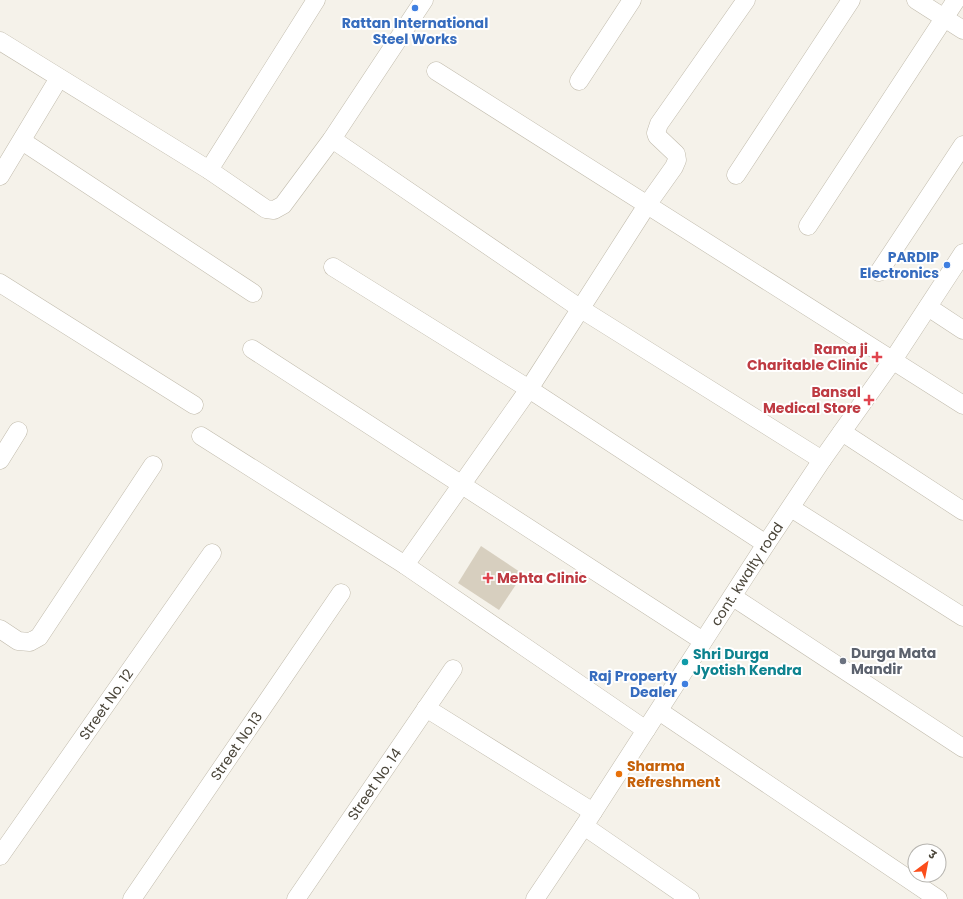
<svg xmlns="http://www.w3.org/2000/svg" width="963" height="899" font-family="Poppins,'Noto Sans Devanagari',sans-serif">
	<rect width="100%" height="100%" fill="#f5f2ea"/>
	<!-- building -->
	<path fill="#d7cfbf" d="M481 546 523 574 499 610 458 583Z"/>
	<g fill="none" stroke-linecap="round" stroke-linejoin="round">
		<!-- minor casing -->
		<g stroke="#c1bbac" stroke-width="19">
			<g id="minor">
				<path d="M916 0 963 30"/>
				<path d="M0 41 209 170 266 209 274 210 283 205 332 139 424 0"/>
				<path d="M436 71 963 405"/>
				<path d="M579 81 632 0"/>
				<path d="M332 139 581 309 822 460"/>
				<path d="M22 141 253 293"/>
				<path d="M209 170 316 0"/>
				<path d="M736 175 851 0"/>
				<path d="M0 176 59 78"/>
				<path d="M808 226 956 0"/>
				<path d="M333 267 529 389 766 544"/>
				<path d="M879 272 963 145"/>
				<path d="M0 283 194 405"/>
				<path d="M928 307 963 330"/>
				<path d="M252 349 703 641"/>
				<path d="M842 432 963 511"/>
				<path d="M201 436 405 565 646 730"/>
				<path d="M0 460 18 431"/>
				<path d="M791 508 963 617"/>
				<path d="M405 565 529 389 647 205 674 167 677 160 676 154 657 136 656 133 659 124 746 0"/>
				<path d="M733 597 963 748"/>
				<path d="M0 629 18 641 30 642 39 637 153 465"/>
				<path d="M426 708 593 812"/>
				<path d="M659 711 938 899"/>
				<path d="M584 826 690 899"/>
				<path id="s1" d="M0 856 212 553"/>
				<path id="s2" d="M132 899 341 593"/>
				<path id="s3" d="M296 899 453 669"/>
				<path id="s4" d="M535 899 584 826 766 544 822 460 893 360 963 253"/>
			</g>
		</g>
		<!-- minor -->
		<use href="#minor" stroke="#fff" stroke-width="18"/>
	</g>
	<!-- markers -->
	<g fill="#3f7fe0" stroke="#fff" stroke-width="1.5">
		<circle cx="415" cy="8" r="4"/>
		<circle cx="947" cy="265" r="4"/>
		<circle cx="685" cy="684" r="4"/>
	</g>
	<g fill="#e0444e" stroke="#fff" stroke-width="1.5">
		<path d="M875 351h4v4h4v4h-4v4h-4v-4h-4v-4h4z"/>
		<path d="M867 394h4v4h4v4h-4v4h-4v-4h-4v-4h4z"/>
		<path d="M486 572h4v4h4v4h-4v4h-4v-4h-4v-4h4z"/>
	</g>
	<circle fill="#6b7280" stroke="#fff" stroke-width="1.5" cx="843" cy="661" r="4"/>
	<circle fill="#0f9aa8" stroke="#fff" stroke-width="1.5" cx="685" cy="662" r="4"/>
	<circle fill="#e8710a" stroke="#fff" stroke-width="1.5" cx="619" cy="774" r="4"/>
	<g text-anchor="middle" stroke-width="4" stroke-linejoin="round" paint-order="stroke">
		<!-- shop labels -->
		<g font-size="14" font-weight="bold" fill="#366cbe" stroke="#fff" text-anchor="end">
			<text x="415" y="28" text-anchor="middle">Rattan International<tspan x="415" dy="16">Steel Works</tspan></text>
			<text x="939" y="262">PARDIP<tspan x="939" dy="16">Electronics</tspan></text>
			<text x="677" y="681">Raj Property<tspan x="677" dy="16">Dealer</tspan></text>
		</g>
		<!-- health labels -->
		<g font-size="14" font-weight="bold" fill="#be3a42" stroke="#fff" text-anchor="end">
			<text x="868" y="354">Rama ji<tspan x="868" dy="16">Charitable Clinic</tspan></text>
			<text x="861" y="397">Bansal<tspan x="861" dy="16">Medical Store</tspan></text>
			<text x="497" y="583" text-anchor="start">Mehta Clinic</text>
		</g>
		<!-- street labels -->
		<g font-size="14" fill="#494438" stroke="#fff">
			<text dy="5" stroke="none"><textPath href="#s4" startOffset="388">cont. kwalty road</textPath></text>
			<text dy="5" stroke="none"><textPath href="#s1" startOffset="185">Street No. 12</textPath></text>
			<text dy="5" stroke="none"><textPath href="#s2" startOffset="185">Street No.13</textPath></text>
			<text dy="5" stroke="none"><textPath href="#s3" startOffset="139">Street No. 14</textPath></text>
		</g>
		<!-- worship labels -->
		<g font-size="14" font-weight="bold" fill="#5b616d" stroke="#fff" text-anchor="start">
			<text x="851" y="658">Durga Mata<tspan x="851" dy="16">Mandir</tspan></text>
		</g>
		<!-- culture labels -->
		<g font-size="14" font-weight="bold" fill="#0d838f" stroke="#fff" text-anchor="start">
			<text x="693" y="659">Shri Durga<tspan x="693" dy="16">Jyotish Kendra</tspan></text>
		</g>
		<!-- food labels -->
		<g font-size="14" font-weight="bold" fill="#c56008" stroke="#fff" text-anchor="start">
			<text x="627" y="771">Sharma<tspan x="627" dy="16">Refreshment</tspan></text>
		</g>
	</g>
	<!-- north arrow -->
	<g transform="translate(927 863) rotate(32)"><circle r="19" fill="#ffffff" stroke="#b6b4af"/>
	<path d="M0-3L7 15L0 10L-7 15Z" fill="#fb4d1b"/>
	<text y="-6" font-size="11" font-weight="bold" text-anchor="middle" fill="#494438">उ</text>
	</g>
</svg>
